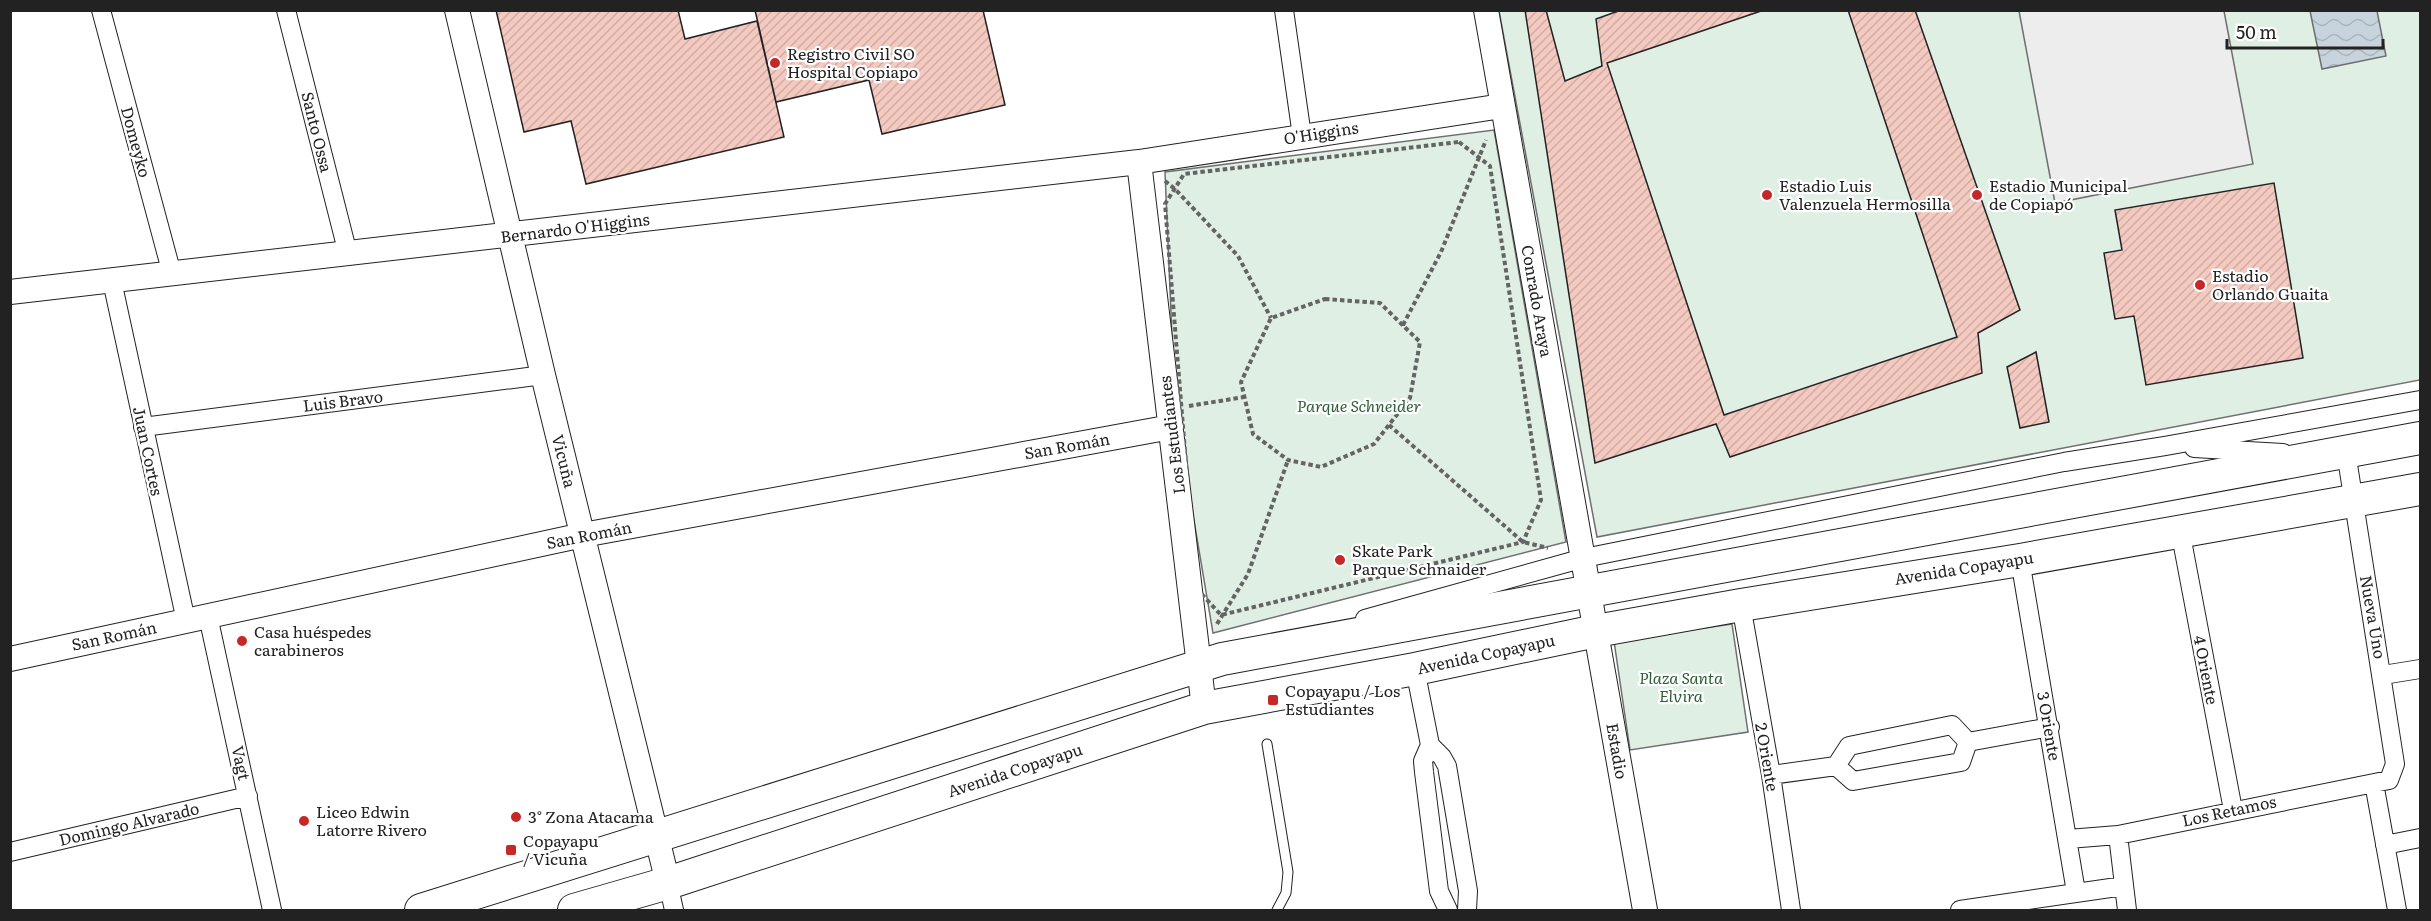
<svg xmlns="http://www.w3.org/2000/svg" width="2431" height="921" font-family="Literata,serif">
	<defs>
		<pattern id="water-waves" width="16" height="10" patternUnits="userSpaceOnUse" patternTransform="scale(1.5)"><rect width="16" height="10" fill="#c7d3dd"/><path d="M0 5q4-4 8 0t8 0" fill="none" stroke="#abb5bd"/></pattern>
		<pattern id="building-hatch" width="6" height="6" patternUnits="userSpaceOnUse" patternTransform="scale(1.5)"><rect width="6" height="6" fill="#f3c9c0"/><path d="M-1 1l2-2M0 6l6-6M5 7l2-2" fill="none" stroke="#d0aca5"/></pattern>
	</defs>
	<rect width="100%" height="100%" fill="#fff"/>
	<!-- green -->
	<path fill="#e0efe3" stroke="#6f6f6f" stroke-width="1.5" d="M1499 11H2420V380L1597 537Z
		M1494 130 1566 542 1213 633 1175 408 1165 172Z
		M1732 624 1748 732 1630 750 1614 641Z"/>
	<!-- parking -->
	<path fill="#ededed" stroke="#6f6f6f" stroke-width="1.5" d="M2019 11H2224L2253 164 2055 203Z"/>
	<!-- water -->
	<path fill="url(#water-waves)" stroke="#6f6f6f" stroke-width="1.5" d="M2310 11H2377L2386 56 2322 69Z"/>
	<!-- building -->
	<path fill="url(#building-hatch)" stroke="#222" stroke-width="1.5" d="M496 10H678L685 39 757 21 784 137 586 184 571 121 524 132Z
		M755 10H983L1005 105 882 134 869 80 776 102Z
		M1525 10H1546L1565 81 1602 66 1596 19 1621 10H1764L1607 63 1724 415 1957 337 1848 10H1915L2020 310 1978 333 1982 373 1730 457 1716 424 1595 463Z
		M2274 183 2303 358 2146 385 2134 316 2115 319 2104 253 2122 250 2115 210Z
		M2036 352 2049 422 2020 428 2007 367Z"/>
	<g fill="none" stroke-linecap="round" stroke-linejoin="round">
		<!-- service casing -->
		<g stroke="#222" stroke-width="11">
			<path id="service" d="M1267 744 1288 872 1286 893 1277 910"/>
		</g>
		<!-- minor casing -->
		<g stroke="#222" stroke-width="20">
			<path id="minor" d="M101 10 172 274
				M286 10 348 254
				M1284 10 1302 136
				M112 281 186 621
				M143 427 543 375
				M2194 448 2283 453
				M2180 530 2233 810
				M2020 560 2076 892
				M1741 605 1771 775 1791 910
				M208 616 272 910
				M1365 619 1584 558 2064 462 2165 446 2420 400
				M1415 669 1430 745 1423 761 1424 772 1439 891 1448 910
				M2383 675 2420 669
				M1952 725 1968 742 1961 762 1853 781 1836 766 1849 746Z
				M1968 742 2050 727
				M1430 745 1442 757 1447 766 1468 891 1467 910
				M1771 775 1836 766
				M2374 783 2397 910
				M2118 835 2127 910
				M2068 839 2118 835 2389 780 2395 764 2346 452
				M2385 845 2420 838
				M10 852 248 796
				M668 883 674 910
				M1960 910 2124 886"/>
		</g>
		<!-- tertiary casing -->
		<g stroke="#222" stroke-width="26">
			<path id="tertiary" d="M457 10 543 375 668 883
				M1486 10 1645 910
				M1139 162 1204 708
				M10 292 1139 162 1502 106
				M10 659 583 535 1171 427"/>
		</g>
		<!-- trunk casing -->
		<g stroke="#222" stroke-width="34">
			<path id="trunk" d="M421 910 1222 659 2420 438
				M574 910 668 883 1204 708 1415 669 1596 631 1741 605 2020 560 2420 489"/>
		</g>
		<!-- path -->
		<path stroke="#646464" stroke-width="4" stroke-dasharray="4.5 3" stroke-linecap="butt" d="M1459 142 1490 166 1541 500 1523 542 1221 615 1196 588 1165 204 1184 174Z
			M1165 181 1175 189 1238 256 1271 318
			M1325 299 1380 303 1420 342 1410 398 1374 444 1321 467 1288 460 1253 434 1241 382 1271 318Z
			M1403 325 1441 252 1486 140
			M1189 406 1244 397
			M1389 425 1523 542 1548 548
			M1217 624 1248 574 1288 460"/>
		<!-- service -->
		<use href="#service" stroke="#fff" stroke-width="9"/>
		<!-- minor -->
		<use href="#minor" stroke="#fff" stroke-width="18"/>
		<!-- tertiary -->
		<use href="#tertiary" stroke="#fff" stroke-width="24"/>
		<!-- trunk -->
		<use href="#trunk" stroke="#fff" stroke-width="32"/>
	</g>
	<!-- markers -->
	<g fill="#c62828" stroke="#fff" stroke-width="2">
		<circle cx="775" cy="63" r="6"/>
		<circle cx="1767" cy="195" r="6"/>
		<circle cx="1977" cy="195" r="6"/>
		<circle cx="2200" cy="285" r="6"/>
		<circle cx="1340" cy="560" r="6"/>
		<circle cx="242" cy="641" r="6"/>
		<rect x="1267" y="694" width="12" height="12" rx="3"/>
		<circle cx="516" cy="817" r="6"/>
		<circle cx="304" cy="821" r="6"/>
		<rect x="505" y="844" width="12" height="12" rx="3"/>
	</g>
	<g text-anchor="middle" stroke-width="4.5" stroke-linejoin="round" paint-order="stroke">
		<!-- poi labels -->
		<g font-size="16" fill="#222" stroke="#fff" text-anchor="start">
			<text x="787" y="60">Registro Civil SO<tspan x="787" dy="18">Hospital Copiapo</tspan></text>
			<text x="1779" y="192">Estadio Luis<tspan x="1779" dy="18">Valenzuela Hermosilla</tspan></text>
			<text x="1989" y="192">Estadio Municipal<tspan x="1989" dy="18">de Copiapó</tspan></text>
			<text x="2212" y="282">Estadio<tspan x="2212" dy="18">Orlando Guaita</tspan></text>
			<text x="1352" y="557">Skate Park<tspan x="1352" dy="18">Parque Schnaider</tspan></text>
			<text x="254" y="638">Casa huéspedes<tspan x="254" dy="18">carabineros</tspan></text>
			<text x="1285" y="697">Copayapu / Los<tspan x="1285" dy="18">Estudiantes</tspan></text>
			<text x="316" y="818">Liceo Edwin<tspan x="316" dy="18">Latorre Rivero</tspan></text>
			<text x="528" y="823">3° Zona Atacama</text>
			<text x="523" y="847">Copayapu<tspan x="523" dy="18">/ Vicuña</tspan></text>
		</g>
		<!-- street labels -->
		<g font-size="16" fill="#222" stroke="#fff">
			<text transform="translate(317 132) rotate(76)" y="6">Santo Ossa</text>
			<text transform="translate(1321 133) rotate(-9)" y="6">O'Higgins</text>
			<text transform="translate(136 142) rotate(75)" y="6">Domeyko</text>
			<text transform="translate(575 228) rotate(-7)" y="6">Bernardo O'Higgins</text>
			<text transform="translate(1537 301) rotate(80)" y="6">Conrado Araya</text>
			<text transform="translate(343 401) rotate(-7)" y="6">Luis Bravo</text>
			<text transform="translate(1172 435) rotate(-97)" y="6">Los Estudiantes</text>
			<text transform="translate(1067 446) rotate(-10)" y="6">San Román</text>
			<text transform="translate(148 451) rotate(78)" y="6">Juan Cortes</text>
			<text transform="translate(564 461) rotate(76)" y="6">Vicuña</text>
			<text transform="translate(589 535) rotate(-11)" y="6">San Román</text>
			<text transform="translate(1964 568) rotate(-9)" y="6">Avenida Copayapu</text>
			<text transform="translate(2373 617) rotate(80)" y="6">Nueva Uno</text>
			<text transform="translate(114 636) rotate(-12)" y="6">San Román</text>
			<text transform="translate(1486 654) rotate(-12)" y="6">Avenida Copayapu</text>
			<text transform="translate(2206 670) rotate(79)" y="6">4 Oriente</text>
			<text transform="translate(2049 726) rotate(80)" y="6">3 Oriente</text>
			<text transform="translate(1617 751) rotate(80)" y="6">Estadio</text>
			<text transform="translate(1767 757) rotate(80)" y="6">2 Oriente</text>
			<text transform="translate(241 763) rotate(78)" y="6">Vagt</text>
			<text transform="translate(1015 770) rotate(-18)" y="6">Avenida Copayapu</text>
			<text transform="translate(2229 811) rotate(-12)" y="6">Los Retamos</text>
			<text transform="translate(129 824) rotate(-13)" y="6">Domingo Alvarado</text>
		</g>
		<!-- park labels -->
		<g font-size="16" font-style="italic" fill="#2f5e38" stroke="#fff">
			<text x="1359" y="412">Parque Schneider</text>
			<text x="1681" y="684">Plaza Santa<tspan x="1681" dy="18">Elvira</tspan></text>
		</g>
	</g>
	<!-- border -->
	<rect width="2431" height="921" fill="none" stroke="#222222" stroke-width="24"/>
	<!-- scale -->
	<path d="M2227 39v9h156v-9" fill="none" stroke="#222222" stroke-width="3"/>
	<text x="2236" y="39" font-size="18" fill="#222222" stroke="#ffffff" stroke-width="4.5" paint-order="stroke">50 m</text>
</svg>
